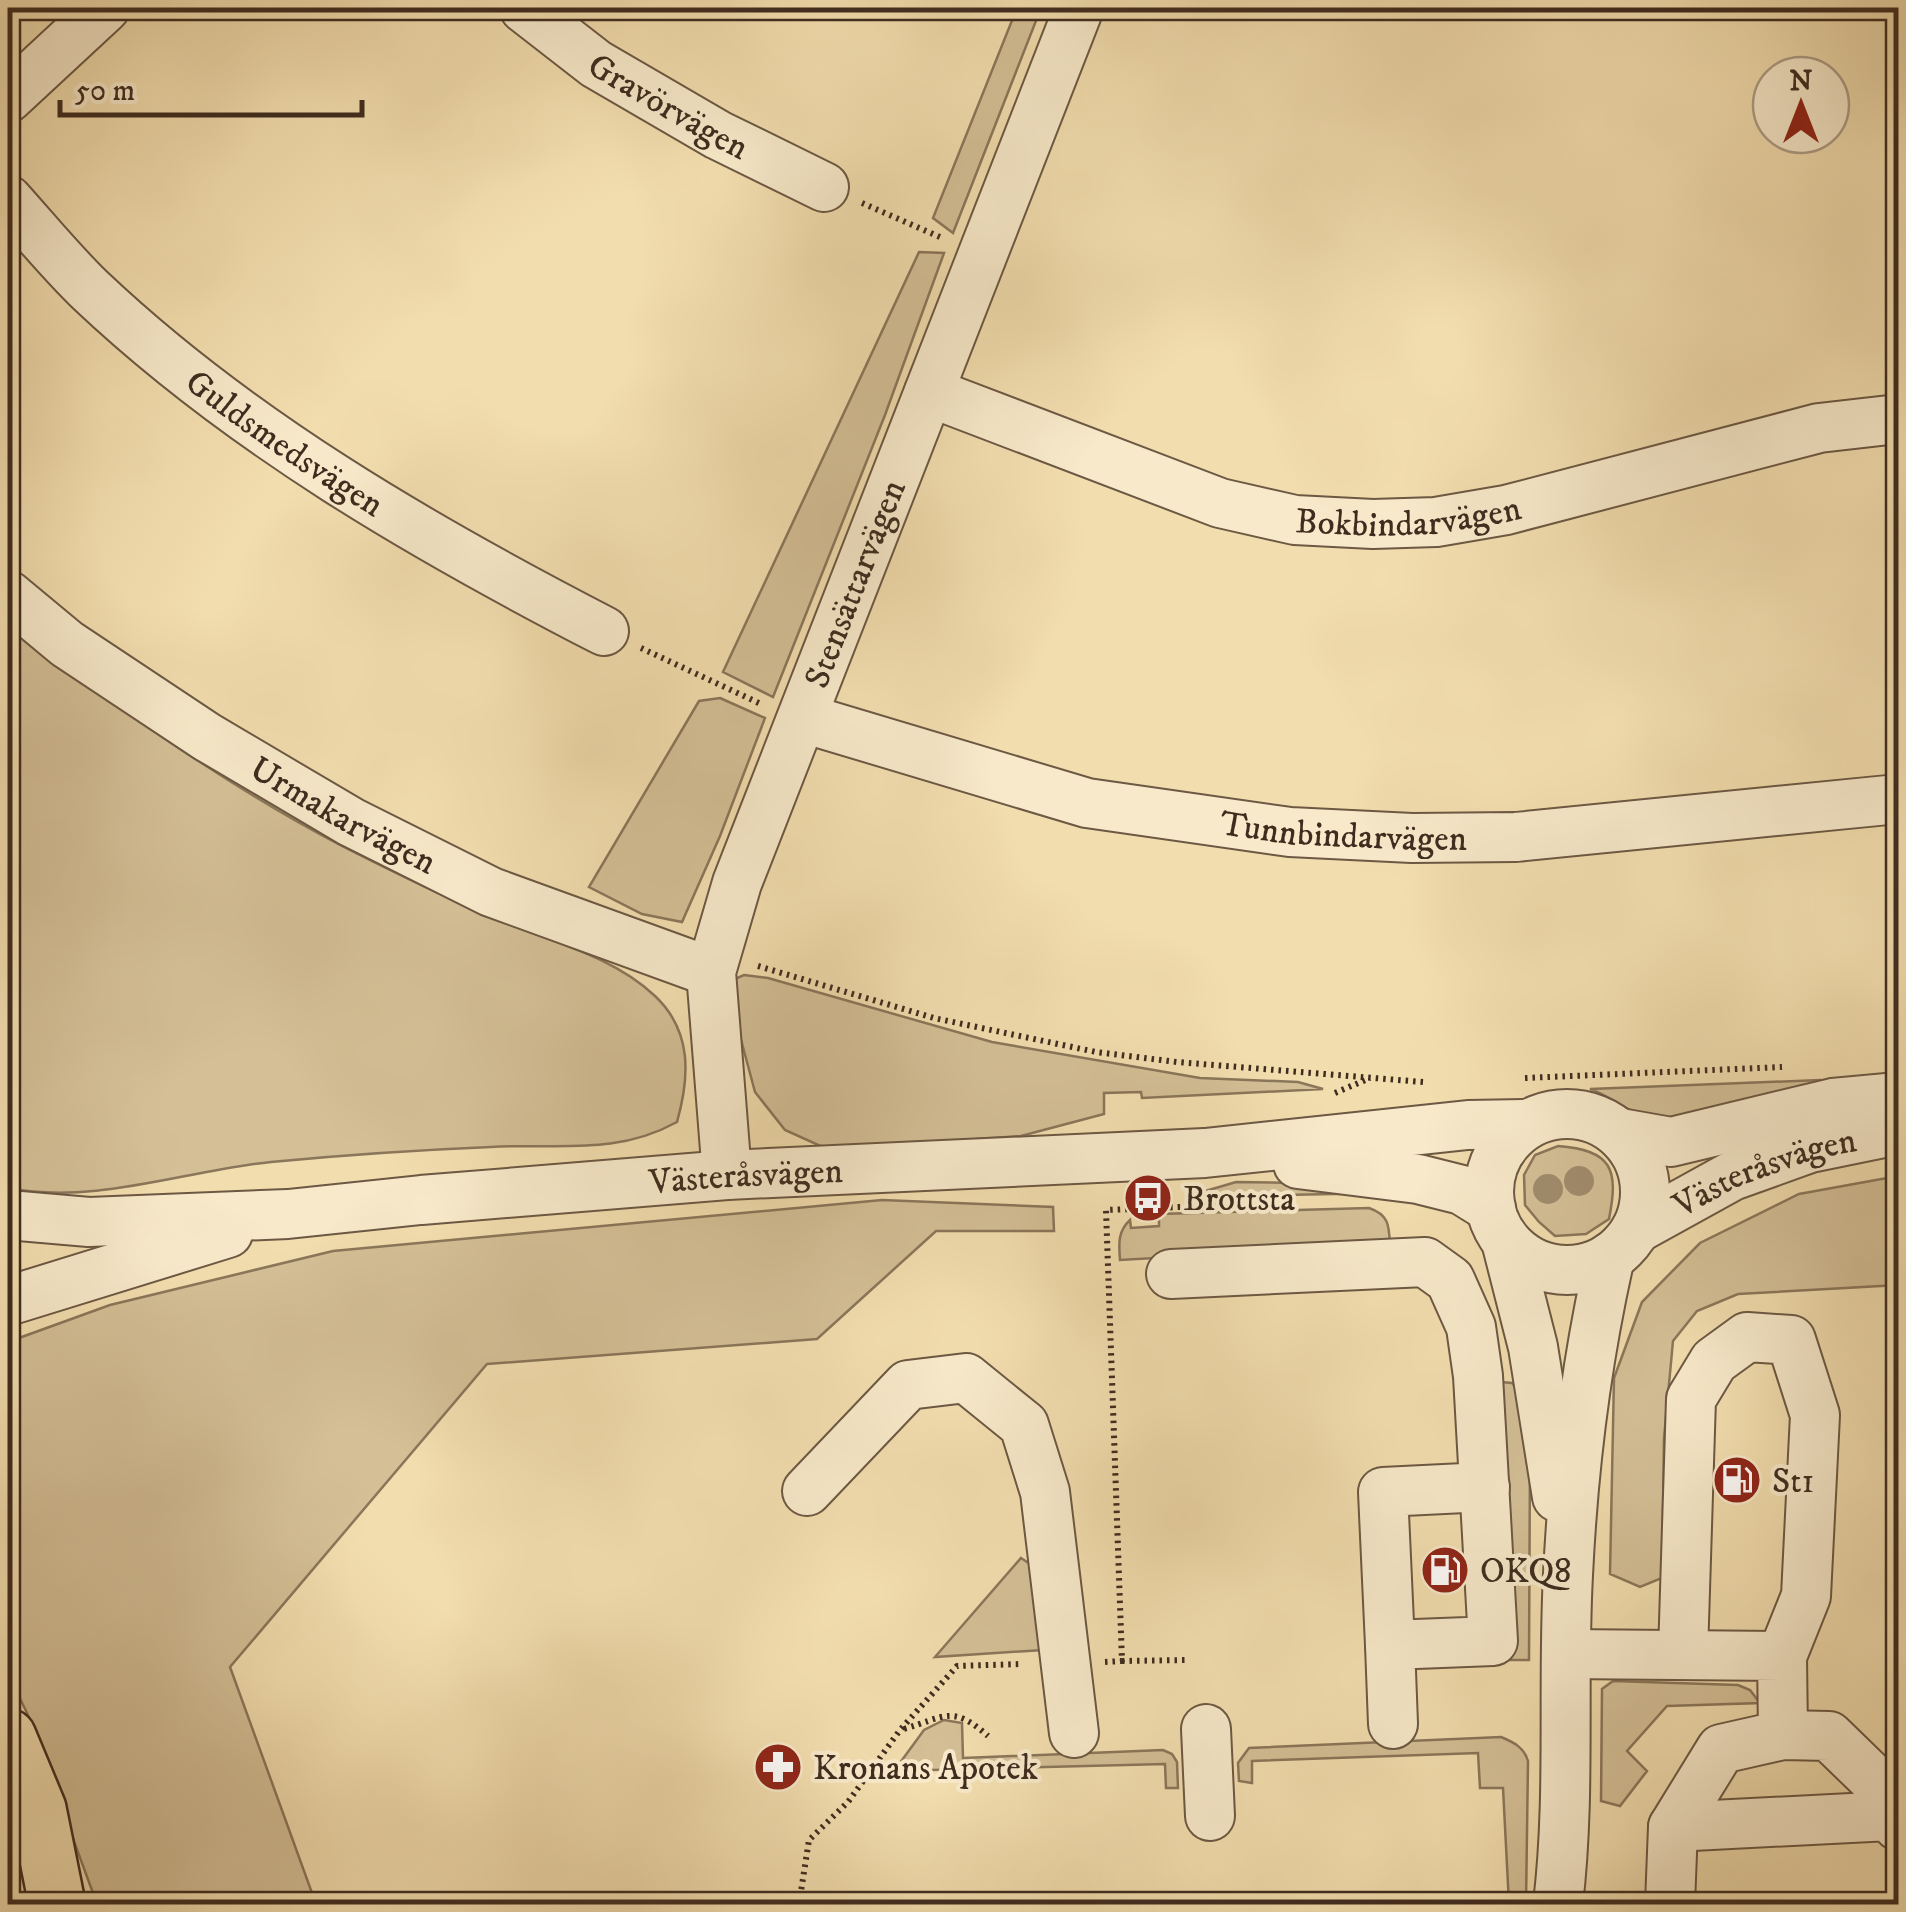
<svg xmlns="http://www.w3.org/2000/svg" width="1906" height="1912" font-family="'IM FELL DW Pica',serif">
	<rect width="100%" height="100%" fill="#f2ddae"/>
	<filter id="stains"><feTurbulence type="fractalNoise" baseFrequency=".002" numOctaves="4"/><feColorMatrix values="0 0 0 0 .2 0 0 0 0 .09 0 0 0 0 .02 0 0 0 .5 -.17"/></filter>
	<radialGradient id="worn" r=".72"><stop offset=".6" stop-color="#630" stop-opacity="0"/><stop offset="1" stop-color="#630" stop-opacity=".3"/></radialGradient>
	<!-- green -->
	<path fill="#d4bf96" stroke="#8a765a" stroke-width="2.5" d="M1017 8H1041L953 233 933 218Z
		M919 252 944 253 885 415 773 697 723 672Z
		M8 625C115 705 223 784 342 846 391 871 442 896 492 917 546 940 612 955 655 996 692 1031 690 1076 677 1122 615 1156 559 1143 491 1147 418 1150 344 1155 271 1162 183 1171 96 1205 8 1188Z
		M720 698 765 718 720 836 682 922 642 914 589 887 699 701Z
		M744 975 768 978 992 1042 1200 1078 1298 1082 1323 1089 1142 1098 1141 1092 1104 1093V1114L1021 1136 827 1149 785 1130 755 1092 732 1006 730 981Z
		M1820 1080 1821 1085C1768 1101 1710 1129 1653 1120 1635 1117 1611 1096 1590 1089Z
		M1558 1146C1612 1150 1619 1169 1609 1219L1586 1234 1555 1236 1539 1222 1525 1205 1524 1175 1535 1155Z
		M1898 1176V1285L1738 1294 1697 1311 1673 1341 1664 1438 1662 1578 1640 1587 1610 1574 1614 1378 1642 1302 1700 1243 1799 1194Z
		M1236 1182 1299 1183 1386 1193 1185 1197Z
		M882 1200 1053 1207 1054 1231H936L817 1339 487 1364 230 1667 316 1904H97L27 1713 8 1674V1342L110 1305 333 1251Z
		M1369 1208C1389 1215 1389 1225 1390 1245L1120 1260C1119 1245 1117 1232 1130 1220L1131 1228 1159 1226V1214Z
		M1501 1382 1512 1383 1522 1395 1530 1455 1529 1660H1510Z
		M1021 1558 1036 1568 1043 1650 935 1657Z
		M1613 1681 1738 1685 1750 1690 1760 1703 1667 1706 1627 1751 1647 1771 1620 1806 1601 1801 1602 1689Z
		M944 1720 962 1723 963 1758 1163 1750 1172 1754 1177 1762 1178 1788H1166L1165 1764 894 1771 924 1730Z
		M1501 1737C1513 1742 1524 1747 1528 1761L1526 1904H1509L1503 1788H1480L1478 1753 1252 1761V1783L1239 1781 1238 1763 1249 1748Z"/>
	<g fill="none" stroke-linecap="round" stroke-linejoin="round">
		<!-- minor casing -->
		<g stroke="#6c5843" stroke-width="52">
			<g id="minor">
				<path id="s1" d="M524 8 596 64 718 135 824 187"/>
				<path d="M8 98 105 8"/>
				<path id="s2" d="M8 200C35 230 61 262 90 290 240 432 422 537 604 631"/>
				<path id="s3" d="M929 392 1220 503 1295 520 1373 524 1436 522 1506 510 1819 428 1898 419"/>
				<path id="s4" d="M8 595 67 644 207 737 351 822 491 892 711 972"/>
				<path id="s5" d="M803 718 1087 803 1290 832 1412 838 1516 837 1898 799"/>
				<circle cx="1567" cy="1192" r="78"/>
				<path d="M1620 1133 1671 1142 1833 1103 1898 1097"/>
				<path d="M1298 1164 1418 1179 1462 1190 1491 1208"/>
				<path id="s6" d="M727 1175 711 972 737 883 1079 8"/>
				<path id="s7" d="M8 1215 89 1222 288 1214 421 1200 727 1175 1205 1153 1468 1125 1524 1124"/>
				<path id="s8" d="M1636 1229 1732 1176 1810 1148 1898 1130"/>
				<path d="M1506 1241 1533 1347 1557 1497"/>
				<path d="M1171 1274 1425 1262 1450 1280 1471 1327 1478 1376 1493 1641 1390 1645 1393 1724"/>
				<path d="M8 1301 228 1233"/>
				<path d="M807 1491 908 1385 966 1378 1024 1425 1045 1492 1074 1733"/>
				<path d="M1390 1645 1383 1492 1485 1487"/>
				<path d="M1566 1654 1782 1656 1783 1735"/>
				<path d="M1683 1654 1691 1399 1714 1361 1747 1337 1791 1340 1815 1415 1806 1596 1782 1656"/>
				<path d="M1206 1729 1210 1816"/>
				<path d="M1673 1827 1890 1816 1898 1826"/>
				<path d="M1558 1904C1571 1795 1562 1685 1568 1575 1573 1471 1587 1358 1610 1257"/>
				<path d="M1670 1904 1673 1827 1721 1749 1783 1735 1829 1736 1898 1803"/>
			</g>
		</g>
		<!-- major casing -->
		<g stroke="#3f2c1f" stroke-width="60">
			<path id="major" d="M8 1737 38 1809 57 1904"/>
		</g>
		<!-- path -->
		<path stroke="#3f2c1f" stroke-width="6" stroke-dasharray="2.5 5" stroke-linecap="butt" d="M862 203 942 238
			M641 648 761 704
			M758 966 934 1018 1096 1052 1177 1062 1423 1082
			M1525 1078 1782 1067
			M1335 1093 1370 1078
			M1122 1661 1186 1660
			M1105 1662 1122 1661 1106 1210 1280 1203
			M904 1729C945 1717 952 1704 988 1736
			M799 1904 809 1840 848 1802 900 1730 957 1666 1022 1664"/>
		<!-- minor -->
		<use href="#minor" stroke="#f7e9ca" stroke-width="48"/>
		<!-- major -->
		<use href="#major" stroke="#f2ddae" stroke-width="55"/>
	</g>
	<!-- trees -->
	<g fill="#a08c6d">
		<circle cx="1579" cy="1181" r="15"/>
		<circle cx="1548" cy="1189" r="15"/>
	</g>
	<!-- icons -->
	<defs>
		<g id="bus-disc" transform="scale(2.5)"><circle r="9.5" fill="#8f2418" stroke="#f7e9ca"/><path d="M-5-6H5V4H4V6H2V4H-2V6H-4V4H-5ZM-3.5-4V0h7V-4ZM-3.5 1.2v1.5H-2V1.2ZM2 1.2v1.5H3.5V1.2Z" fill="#fff"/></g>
		<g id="fuel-disc" transform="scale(2.5)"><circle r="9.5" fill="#8f2418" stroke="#f7e9ca"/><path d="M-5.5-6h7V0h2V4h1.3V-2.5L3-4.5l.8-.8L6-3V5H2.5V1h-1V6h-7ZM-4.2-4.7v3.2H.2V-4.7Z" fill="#fff"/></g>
		<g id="pharmacy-disc" transform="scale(2.5)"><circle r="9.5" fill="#8f2418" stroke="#f7e9ca"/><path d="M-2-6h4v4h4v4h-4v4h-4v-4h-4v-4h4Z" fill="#fff"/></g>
	</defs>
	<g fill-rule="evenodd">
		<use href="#bus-disc" x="1148" y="1198"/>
		<use href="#fuel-disc" x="1737" y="1480"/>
		<use href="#fuel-disc" x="1445" y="1570"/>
		<use href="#pharmacy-disc" x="778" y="1767"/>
	</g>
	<g text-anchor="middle" stroke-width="8" stroke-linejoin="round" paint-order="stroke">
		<!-- street labels -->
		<g font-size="35" fill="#3f2c1f" stroke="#f7e9ca">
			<text dy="12" stroke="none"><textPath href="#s1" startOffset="175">Gravörvägen</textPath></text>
			<text dy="12" stroke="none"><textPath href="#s2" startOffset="370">Guldsmedsvägen</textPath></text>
			<text dy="12" stroke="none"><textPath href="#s3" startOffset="502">Bokbindarvägen</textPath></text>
			<text dy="12" stroke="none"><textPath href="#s6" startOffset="618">Stensättarvägen</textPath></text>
			<text dy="12" stroke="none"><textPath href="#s4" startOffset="402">Urmakarvägen</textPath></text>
			<text dy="12" stroke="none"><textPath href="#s5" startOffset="555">Tunnbindarvägen</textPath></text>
			<text dy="12" stroke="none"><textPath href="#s7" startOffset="740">Västeråsvägen</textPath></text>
			<text dy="12" stroke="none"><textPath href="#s8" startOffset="142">Västeråsvägen</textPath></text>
		</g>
		<!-- poi labels -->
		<g font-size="35" fill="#3f2c1f" stroke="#f7e9ca" text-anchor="start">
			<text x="1183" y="1210">Brottsta</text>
			<text x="1772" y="1492">St1</text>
			<text x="1480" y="1582">OKQ8</text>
			<text x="813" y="1779">Kronans Apotek</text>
		</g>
	</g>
	<!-- margin -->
	<rect width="1906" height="1912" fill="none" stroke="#f2ddae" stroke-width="40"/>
	<rect x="10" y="10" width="1886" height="1892" fill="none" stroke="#3f2c1f" stroke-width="5"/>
	<rect x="20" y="20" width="1866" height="1872" fill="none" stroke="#3f2c1f" stroke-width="2.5"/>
	<!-- north arrow -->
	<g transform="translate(1801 105)"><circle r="48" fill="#f7e9ca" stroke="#ad9d86" stroke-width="2.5"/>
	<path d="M0-8L18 38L0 25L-18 38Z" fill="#8f2418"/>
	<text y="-15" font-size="28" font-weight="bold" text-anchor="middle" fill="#3f2c1f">N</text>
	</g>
	<!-- scale -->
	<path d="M60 100v15h302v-15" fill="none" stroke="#3f2c1f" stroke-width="5"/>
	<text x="75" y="100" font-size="30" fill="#3f2c1f" stroke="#f7e9ca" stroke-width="8" paint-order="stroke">50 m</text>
	<rect width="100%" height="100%" filter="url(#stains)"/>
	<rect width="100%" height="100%" fill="url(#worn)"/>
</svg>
